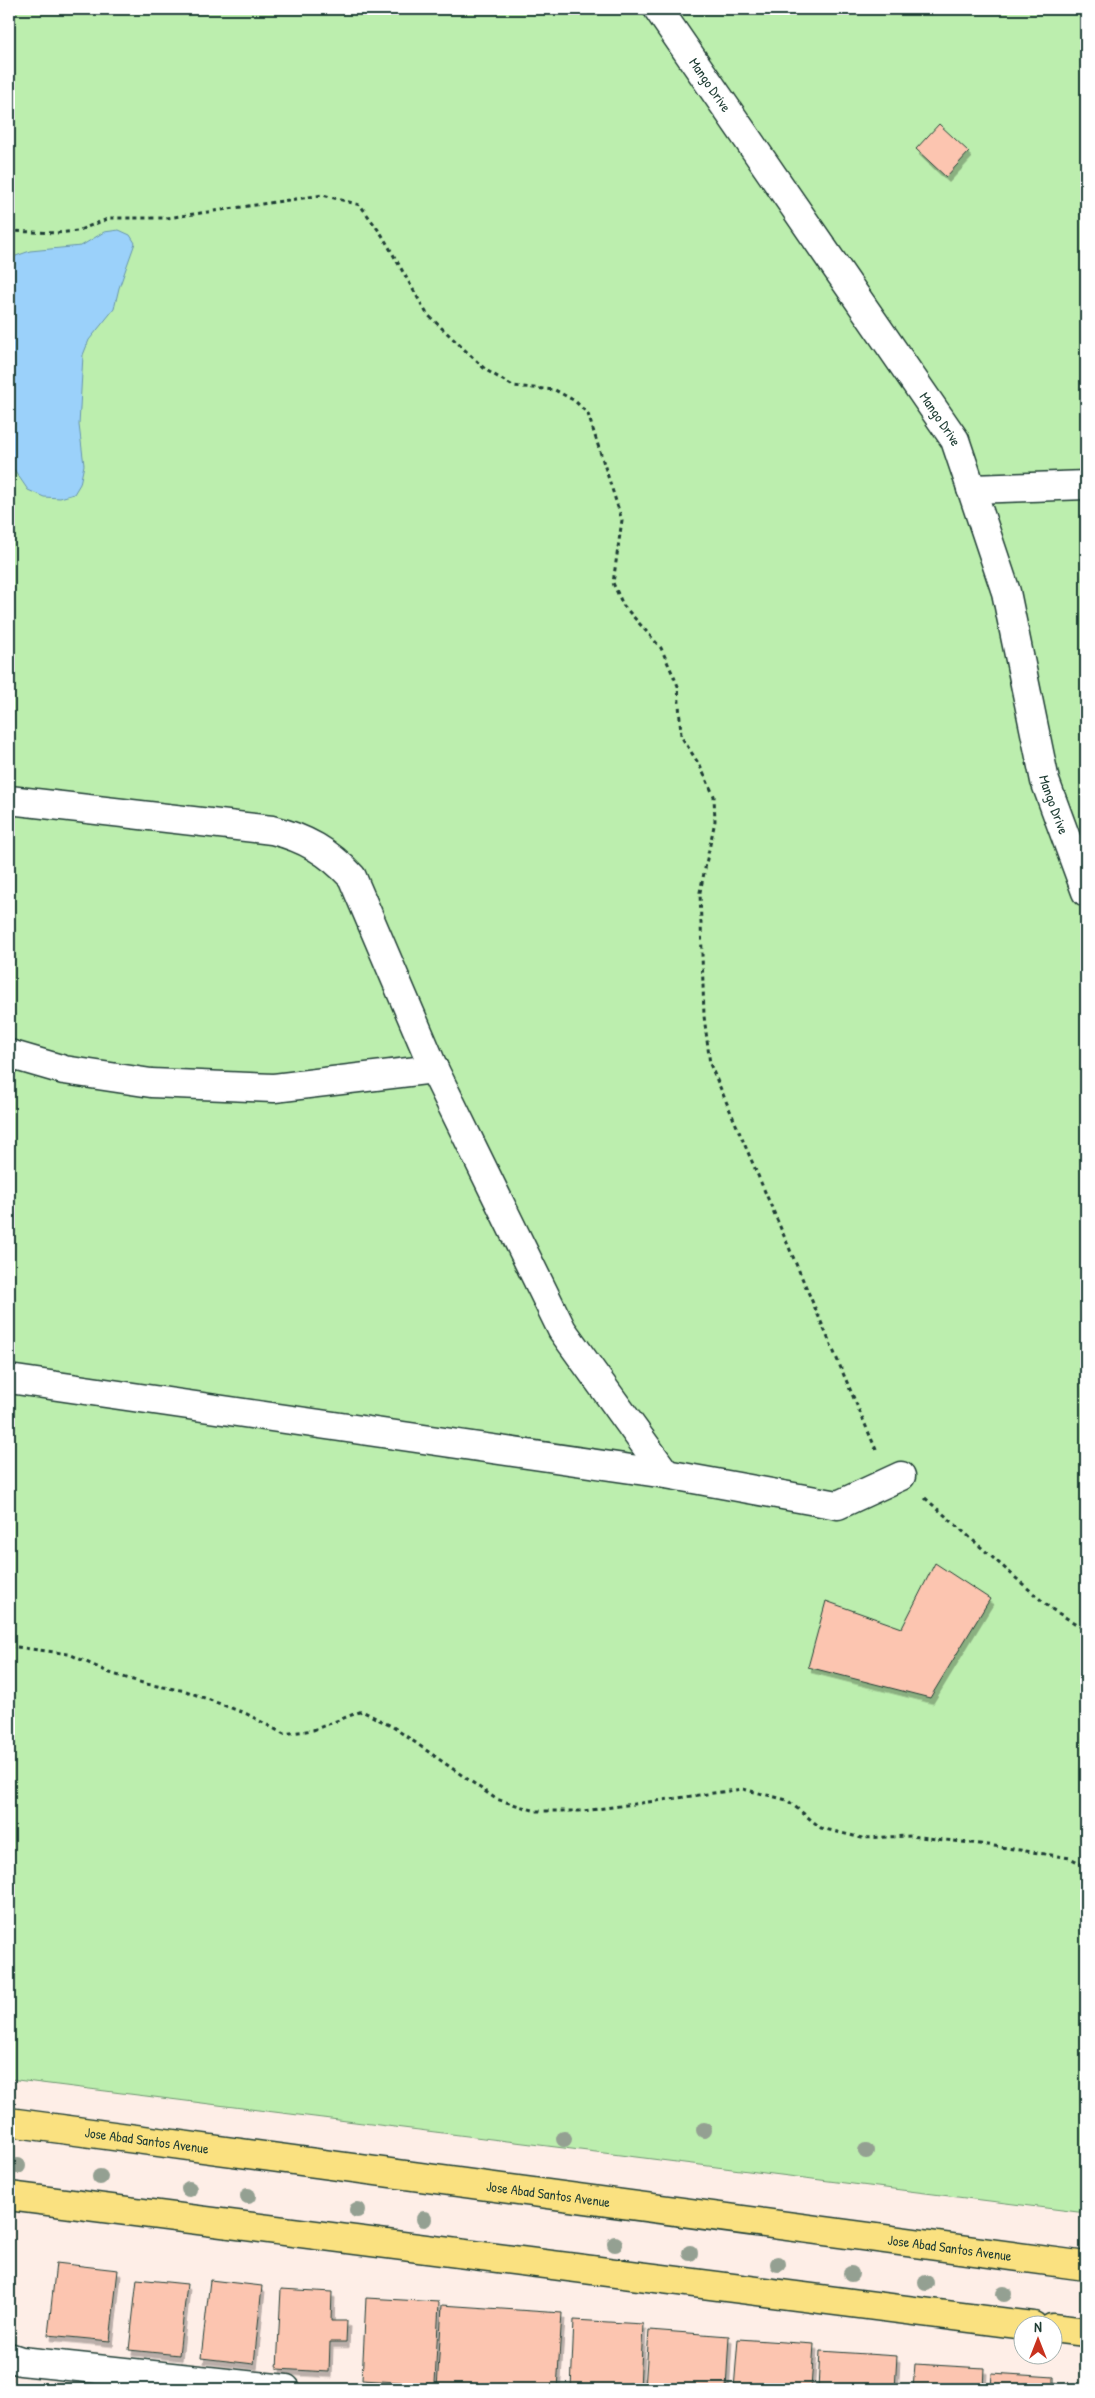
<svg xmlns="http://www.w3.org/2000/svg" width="1095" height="2398" font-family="'Patrick Hand',sans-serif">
	<defs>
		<filter id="shadow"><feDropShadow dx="3" dy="5.5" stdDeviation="0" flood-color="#0004"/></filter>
	</defs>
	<rect width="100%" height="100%" fill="#feeee7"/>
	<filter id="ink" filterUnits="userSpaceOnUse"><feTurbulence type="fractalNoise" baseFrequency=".02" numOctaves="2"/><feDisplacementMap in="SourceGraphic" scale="10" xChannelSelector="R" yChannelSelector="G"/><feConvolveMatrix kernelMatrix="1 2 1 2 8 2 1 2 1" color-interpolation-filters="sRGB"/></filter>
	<g filter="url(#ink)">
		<!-- green -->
		<path fill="#bceeae" stroke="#6e9671" d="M9 9H1086V2213L9 2079Z"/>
		<!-- water -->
		<path fill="#9bd1fa" stroke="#6996ab" d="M119 230 130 235 135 243 119 288 114 309 89 340 83 355 79 425 84 465 80 484 74 494 60 498 44 497 28 490 9 462V263L13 257 30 251 81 246 104 232Z"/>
		<!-- building -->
		<path fill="#fcc5b0" stroke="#1f3d34" filter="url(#shadow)" d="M939 124 969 152 946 177 916 149Z
			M935 1563 990 1599 930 1698 808 1667 826 1601 902 1628Z
			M56 2263 118 2270 110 2341 48 2335Z
			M137 2279 187 2284 179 2355 129 2350Z
			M210 2280 262 2286 254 2364 201 2358Z
			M281 2289 332 2292 331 2321H347L346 2342H330L329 2372 277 2369Z
			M366 2298 439 2302 435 2384 362 2380Z
			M442 2305 562 2313 557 2389H437Z
			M574 2320 643 2324 640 2389H571Z
			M649 2330 729 2336 726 2389H645Z
			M738 2339 814 2344 811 2389H734Z
			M820 2351 897 2356 895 2389H818Z
			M915 2364 984 2368 983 2389H913Z
			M992 2373 1054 2377V2389H991Z"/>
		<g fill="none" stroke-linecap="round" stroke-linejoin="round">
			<!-- minor casing -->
			<g stroke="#1f3d34" stroke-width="31">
				<g id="minor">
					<path id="s1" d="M658 9 955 440 1006 592 1045 781 1086 892"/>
					<path d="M971 489 1086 485"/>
					<path d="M9 800 272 830C305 838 329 852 352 877L434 1069 562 1330 666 1474"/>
					<path d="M9 1054 64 1070 151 1083 274 1088 434 1069"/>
					<path d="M9 1379 666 1474 838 1505 901 1476"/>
					<path d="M9 2357 21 2361 286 2389"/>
				</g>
			</g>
			<!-- major casing -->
			<g stroke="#1f3d34" stroke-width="31">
				<g id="major">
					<path id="s2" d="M9 2122 1086 2266"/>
					<path d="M9 2196 1033 2326"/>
					<path d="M1052 2328 1086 2332"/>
				</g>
			</g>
			<!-- path -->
			<path stroke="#1f3d34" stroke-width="3" stroke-dasharray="4 4" stroke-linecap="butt" d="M9 231 56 233 77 231 110 218H167L323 195 360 205 382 235 427 314 486 370 513 386 555 390 575 401 588 414 622 520 613 583 623 605 661 648 678 686 681 736 700 766 714 796 715 821 700 892 704 1016 710 1064 877 1452
				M925 1498 1050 1608 1086 1630
				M9 1646 69 1654 110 1673 146 1684 186 1691 247 1714 284 1734 313 1730 362 1711 393 1727 496 1799 536 1811H583L743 1789 787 1800 821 1828 862 1838 911 1836 988 1845 1070 1858 1086 1866"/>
			<!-- minor -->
			<use href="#minor" stroke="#fff" stroke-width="28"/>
			<!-- major -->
			<use href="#major" stroke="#fae180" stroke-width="28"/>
		</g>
		<!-- trees -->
		<g fill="#94a092">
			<circle cx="704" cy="2130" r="8"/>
			<circle cx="564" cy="2139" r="8"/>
			<circle cx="866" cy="2151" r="8"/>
			<circle cx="18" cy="2166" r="8"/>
			<circle cx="100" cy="2177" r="8"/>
			<circle cx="189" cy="2189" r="8"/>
			<circle cx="248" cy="2196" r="8"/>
			<circle cx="357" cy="2210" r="8"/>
			<circle cx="424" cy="2219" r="8"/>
			<circle cx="615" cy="2244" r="8"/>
			<circle cx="690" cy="2253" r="8"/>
			<circle cx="778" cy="2264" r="8"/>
			<circle cx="851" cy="2274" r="8"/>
			<circle cx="926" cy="2283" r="8"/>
			<circle cx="1004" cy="2294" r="8"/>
		</g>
	</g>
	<g text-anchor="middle" stroke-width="4" stroke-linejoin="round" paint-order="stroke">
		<!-- street labels -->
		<g font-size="14" fill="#1f3d34" stroke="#fff">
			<text dy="5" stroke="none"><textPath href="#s1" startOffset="92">Mango Drive</textPath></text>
			<text dy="5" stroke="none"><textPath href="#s1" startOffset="498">Mango Drive</textPath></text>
			<text dy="5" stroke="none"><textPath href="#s1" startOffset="902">Mango Drive</textPath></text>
			<text dy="5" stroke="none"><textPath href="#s2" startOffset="139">Jose Abad Santos Avenue</textPath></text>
			<text dy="5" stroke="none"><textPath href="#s2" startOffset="544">Jose Abad Santos Avenue</textPath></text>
			<text dy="5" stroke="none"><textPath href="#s2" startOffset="949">Jose Abad Santos Avenue</textPath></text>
		</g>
	</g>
	<!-- margin -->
	<rect width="1095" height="2398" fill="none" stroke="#fff" stroke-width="30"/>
	<rect x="15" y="15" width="1065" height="2368" fill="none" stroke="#1f3d34" stroke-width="2" filter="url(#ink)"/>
	<!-- north arrow -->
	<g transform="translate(1038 2340)"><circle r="24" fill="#ffffff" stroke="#a5b1ae"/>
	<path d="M0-4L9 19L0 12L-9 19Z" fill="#c8321e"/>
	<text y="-8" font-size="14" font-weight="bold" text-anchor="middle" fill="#1f3d34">N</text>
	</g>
</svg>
